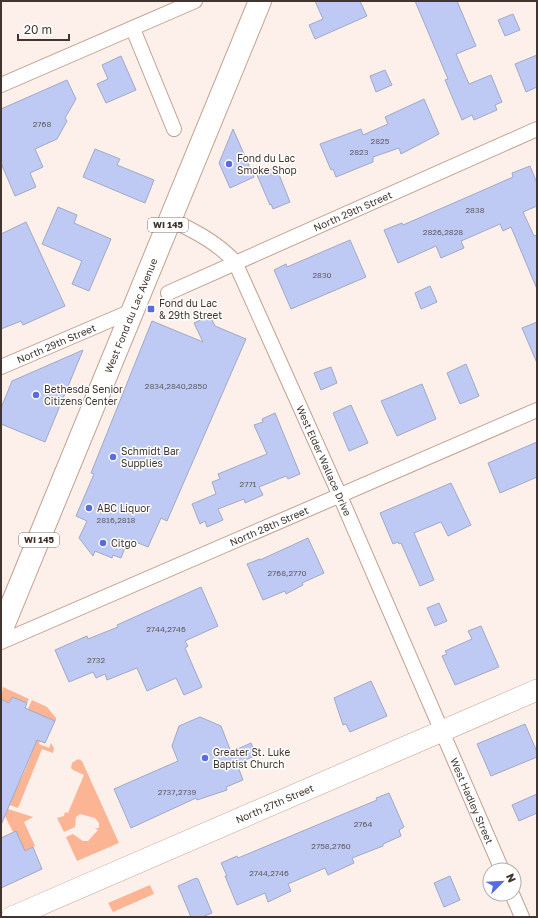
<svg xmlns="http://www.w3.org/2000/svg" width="538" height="918" font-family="'Golos Text',sans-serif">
	<rect width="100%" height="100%" fill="#fdefe9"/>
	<!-- green -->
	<path fill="#fcb594" d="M3 687 29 699 27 703 12 697 9 703 1 699Z
		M32 700 47 707 56 718V721L27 711Z
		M35 739 40 741 39 744 49 748 51 743 54 748 53 753 42 749 18 808 7 804C19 784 31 762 35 739Z
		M78 759 82 761 119 843 77 861 66 837 73 834 83 841H88L98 830 95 828H99V823L95 818 80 814 76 817 75 827 64 832 57 818 64 816 65 812 68 813 84 775 73 770 71 768 72 763Z
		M8 809 33 817 24 822 35 846 22 852 16 831 13 832 5 816Z
		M150 885 154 894 113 912 108 903Z"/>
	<!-- building -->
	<path fill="#becaf4" stroke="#a0a9c6" d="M315 1H360L367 16 315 39 309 25 323 19Z
		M415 1H457L476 46 456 54 469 84 491 75 502 102 495 105 497 110 474 120 472 115 462 120 445 80 448 79Z
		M513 14 520 30 505 36 498 20Z
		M537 55V87L526 92 515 64Z
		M121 56 136 90 106 103 97 84 108 79 102 65Z
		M385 70 392 85 376 92 370 76Z
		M67 80 76 99 65 118 67 121 57 139 35 149 43 167 30 173 36 187 15 196 1 163V109Z
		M424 99 439 134 401 154 399 148 373 157V162L336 177 333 169 331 170 320 144 361 129 363 135 388 124 385 117Z
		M233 129 254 177 230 188 219 163Z
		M95 149 120 159 117 165 154 180 145 203 83 177Z
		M530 166 537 183V206L523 212 534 236 537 235V289L511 227 503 231 500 224 461 241 464 248 441 258 436 246 398 263 384 230 402 223 403 225 479 192 513 177 512 173Z
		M276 167 290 202 273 209 271 204 270 205 257 175Z
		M58 207 77 215 74 223 111 239 89 291 72 284 82 261 42 244Z
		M26 222 65 306 23 325 21 321 1 329V234Z
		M350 240 366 277 291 309 274 270 286 264 287 267Z
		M430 286 437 302 421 309 415 293Z
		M210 316 215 326 246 339 167 521 161 518 148 547 131 540 127 549 125 548 121 558 113 555 112 558 95 551 93 556 79 538 87 521 76 516 94 474 91 473 152 321 203 342 194 323Z
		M537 322V363L522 328Z
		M83 350 45 442 1 424V408L12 381Z
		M466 364 479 396 460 404 447 373Z
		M331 367 337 383 321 390 314 373Z
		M422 384 436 419 397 436 381 401Z
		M351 405 368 443 349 451 333 413Z
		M275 413 300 474 288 479 286 476 259 487 263 495 245 503 244 499 218 509 223 520 207 527 205 521 200 524 192 504 216 494 212 482 220 479 218 474 267 454 254 425 263 422 262 419Z
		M537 442V477L500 493 488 463Z
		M451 483 471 525 448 536 441 522 414 533 434 580 420 586 401 543 399 544 398 542 393 544 380 513Z
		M308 538 324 573 302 583 303 585 286 594 285 591 263 600 247 564 260 559V560Z
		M201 587 218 626 185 641 188 646 185 648 202 687 184 695 176 678 147 691 137 668 107 680 105 674 96 678 93 672 69 682 55 650 87 636 88 639 118 627 117 625Z
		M439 603 447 621 435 626 427 608Z
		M481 626 499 667 455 685 442 656 447 654 445 651 472 639 468 631Z
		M371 681 387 716 350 732 346 724 343 725 334 698Z
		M12 697 27 703 25 708 55 721 45 743 37 740 1 825V699L9 703Z
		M200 717 221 726 231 752 251 743 256 755 237 764 243 780 226 787 227 790 197 800 196 798 131 828 114 789 178 761 172 746 179 726Z
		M525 724 537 752V757L491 776 477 744Z
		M389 793 404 827 399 830 401 836 383 844V846L352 858 354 863 328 875 325 868 288 884 291 891 268 902 265 893 237 905 225 876H227L221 863 237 856 238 858 377 800 376 798Z
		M537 794V813L519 821 512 805Z
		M16 831 25 851 33 847 42 869 1 888V838Z
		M450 876 460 900 444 907 434 883Z
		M196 878 198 879 212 913 202 917H191L178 886Z"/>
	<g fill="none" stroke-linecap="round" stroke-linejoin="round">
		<!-- minor casing -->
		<g stroke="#c2a192" stroke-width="16">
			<g id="minor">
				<path d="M133 29 174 129"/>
				<path d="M1 85 195 1"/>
				<path id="s1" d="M170 219C194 231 217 242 235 262L340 496 502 870"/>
				<path id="s2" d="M168 293 537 129"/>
				<path id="s3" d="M1 367 134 310"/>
				<path id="s4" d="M1 642 537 410"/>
				<path d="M512 894 522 917"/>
			</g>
		</g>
		<!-- secondary casing -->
		<g stroke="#c2a192" stroke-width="22">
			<g id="secondary">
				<path id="s5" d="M12 917 537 690"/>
			</g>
		</g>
		<!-- primary casing -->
		<g stroke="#c2a192" stroke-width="24">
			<g id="primary">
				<path id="s6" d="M1 631 260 1"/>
			</g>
		</g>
		<!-- minor -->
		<use href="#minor" stroke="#fff" stroke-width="14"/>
		<!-- secondary -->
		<use href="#secondary" stroke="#fff" stroke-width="21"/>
		<!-- primary -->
		<use href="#primary" stroke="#fff" stroke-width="22"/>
	</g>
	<!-- markers -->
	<g fill="#576ce2" stroke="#fff" stroke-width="1.5">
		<circle cx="229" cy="164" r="4"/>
		<rect x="147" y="305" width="8" height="8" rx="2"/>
		<circle cx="36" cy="395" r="4"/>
		<circle cx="113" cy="457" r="4"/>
		<circle cx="89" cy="508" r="4"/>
		<circle cx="103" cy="543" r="4"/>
		<circle cx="205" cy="758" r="4"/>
	</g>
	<g text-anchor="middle" stroke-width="3" stroke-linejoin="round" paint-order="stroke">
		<!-- number labels -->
		<g font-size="8" fill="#615a60">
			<text x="42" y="127">2768</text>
			<text x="380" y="144">2825</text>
			<text x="359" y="155">2823</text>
			<text x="475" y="213">2838</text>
			<text x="443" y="235">2826,2828</text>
			<text x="322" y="278">2830</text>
			<text x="176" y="389">2834,2840,2850</text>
			<text x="248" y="487">2771</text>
			<text x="116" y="523">2816,2818</text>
			<text x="287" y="576">2768,2770</text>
			<text x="166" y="632">2744,2746</text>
			<text x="96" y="663">2732</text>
			<text x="177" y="795">2737,2739</text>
			<text x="363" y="827">2764</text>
			<text x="331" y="849">2758,2760</text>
			<text x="269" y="876">2744,2746</text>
		</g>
		<!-- shield labels -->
		<g fill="#fff" stroke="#7b726d" stroke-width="1">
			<rect x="148" y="218" width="40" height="14" rx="3"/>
			<rect x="19" y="533" width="40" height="14" rx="3"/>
		</g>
		<g font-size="9" font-weight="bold" fill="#42352f">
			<text x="168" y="228">WI 145</text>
			<text x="39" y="543">WI 145</text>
		</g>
		<!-- poi labels -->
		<g font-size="10" fill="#42352f" stroke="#fff" text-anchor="start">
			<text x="237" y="162">Fond du Lac<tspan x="237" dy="12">Smoke Shop</tspan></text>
			<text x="159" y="307">Fond du Lac<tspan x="159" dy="12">&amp; 29th Street</tspan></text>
			<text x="44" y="393">Bethesda Senior<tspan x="44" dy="12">Citizens Center</tspan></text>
			<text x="121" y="455">Schmidt Bar<tspan x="121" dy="12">Supplies</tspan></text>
			<text x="97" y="512">ABC Liquor</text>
			<text x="111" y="547">Citgo</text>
			<text x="213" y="756">Greater St. Luke<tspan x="213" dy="12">Baptist Church</tspan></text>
		</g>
		<!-- street labels -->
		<g font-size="10" fill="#42352f" stroke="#fff">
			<text dy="4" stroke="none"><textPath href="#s2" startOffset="202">North 29th Street</textPath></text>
			<text dy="4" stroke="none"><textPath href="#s6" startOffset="341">West Fond du Lac Avenue</textPath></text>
			<text dy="4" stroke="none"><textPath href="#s3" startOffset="60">North 29th Street</textPath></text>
			<text dy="4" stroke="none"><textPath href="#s1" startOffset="296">West Elder Wallace Drive</textPath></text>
			<text dy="4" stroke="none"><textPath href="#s4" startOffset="292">North 28th Street</textPath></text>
			<text dy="4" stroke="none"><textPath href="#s1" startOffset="667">West Hadley Street</textPath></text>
			<text dy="4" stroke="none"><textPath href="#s5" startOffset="286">North 27th Street</textPath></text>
		</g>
	</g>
	<!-- border -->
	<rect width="538" height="918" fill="none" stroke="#42352f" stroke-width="4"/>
	<!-- north arrow -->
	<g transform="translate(502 882) rotate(66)"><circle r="19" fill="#ffffff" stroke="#b3aeac"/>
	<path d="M0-3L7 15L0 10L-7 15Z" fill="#576ce2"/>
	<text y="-6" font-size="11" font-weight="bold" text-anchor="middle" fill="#42352f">N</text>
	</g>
	<!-- scale -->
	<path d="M18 34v6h51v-6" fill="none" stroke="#42352f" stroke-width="2"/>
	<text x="24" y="34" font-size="12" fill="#42352f" stroke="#ffffff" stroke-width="3" paint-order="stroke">20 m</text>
</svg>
